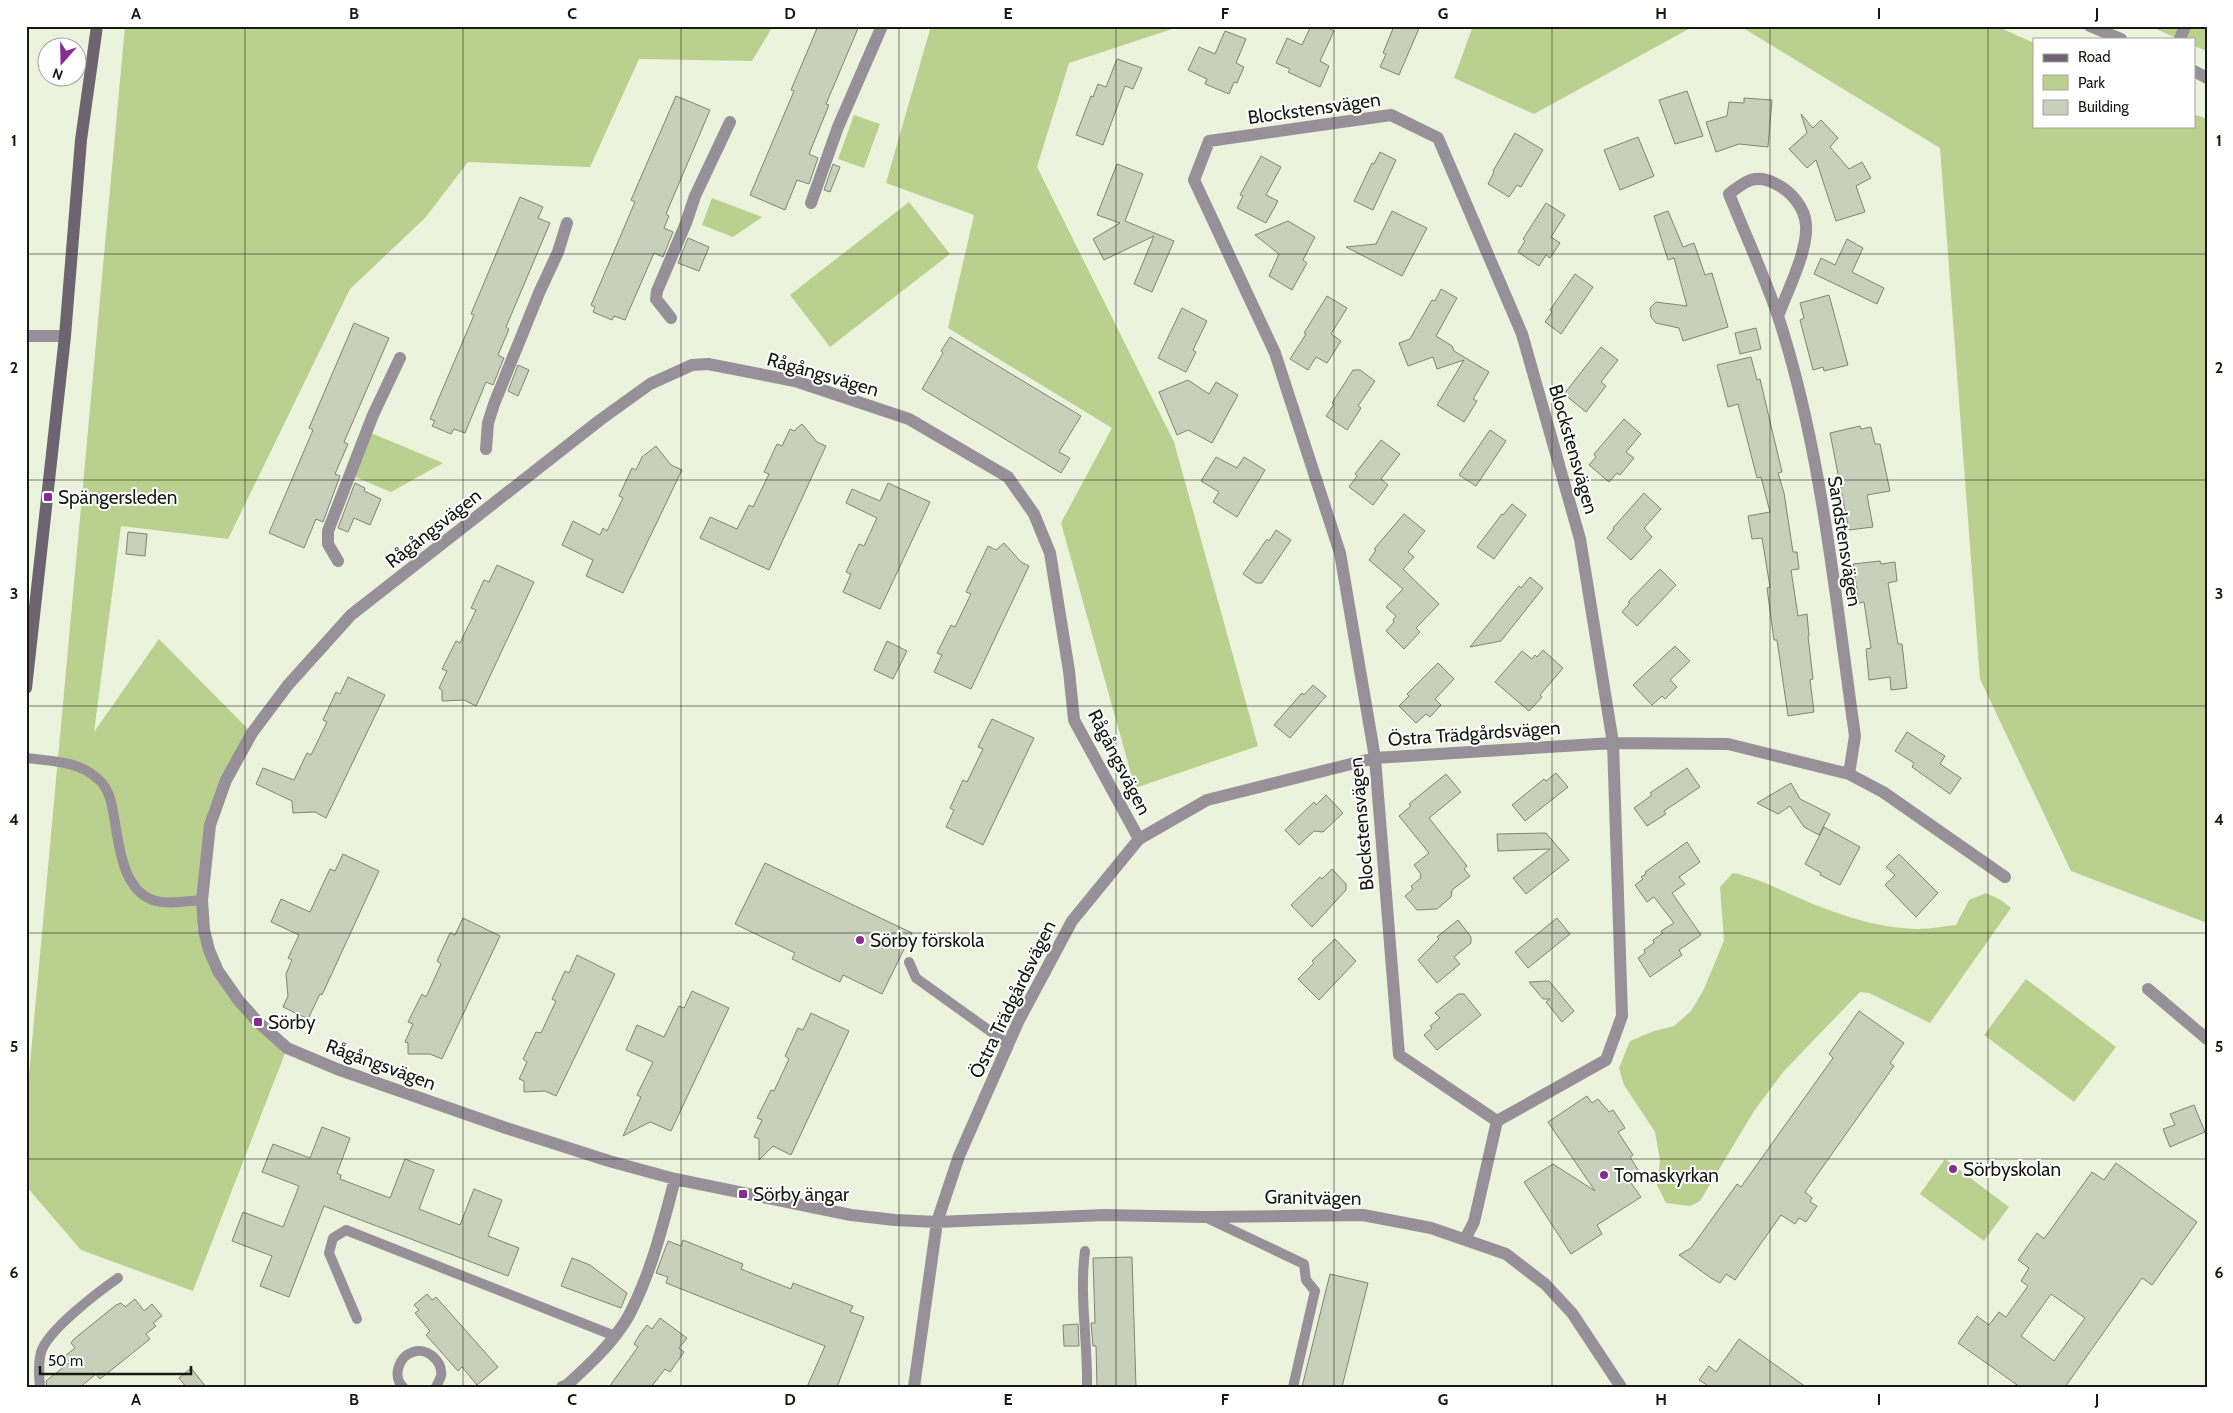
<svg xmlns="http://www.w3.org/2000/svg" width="2233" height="1413" font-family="Cabin,sans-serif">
	<rect width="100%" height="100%" fill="#ebf3dd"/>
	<!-- green -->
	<path fill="#bad08f" d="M125 26H773L752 61 639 59 590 167 468 162 425 218 350 289 228 539 121 526 94 732 159 639 252 733 210 825 202 900 197 929 204 930 218 971 287 1048 193 1291 81 1250 26 1186V1108Z
		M931 26H1181L1069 63 1037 167 1174 442 1258 746 1135 788 1061 523 1112 428 948 328 974 215 886 183Z
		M1473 26H1694L1534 114 1454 78Z
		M1740 26H1996L2034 43V126H2194V114L2207 119V923L2071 871 1980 679 1940 148Z
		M2150 26H2207V51L2194 46V39H2178Z
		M854 115 880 124 864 168 838 159Z
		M712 198 762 217 733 237 702 225Z
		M909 202 950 254 830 347 790 295Z
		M371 433 443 463 391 492 353 476Z
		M1733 873C1758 878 1773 887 1797 897 1835 914 1876 928 1918 929 1931 929 1944 926 1956 925L1969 900 1986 893 2001 900 2011 908 1930 1023 1869 993 1860 992 1784 1071 1754 1111 1700 1201 1690 1206 1666 1203 1657 1185 1660 1161 1655 1132 1624 1085 1619 1068 1630 1041 1654 1031 1674 1026 1691 1011 1703 991 1724 941 1720 887Z
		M2026 979 2116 1047 2074 1102 1984 1035Z
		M1945 1159 2009 1207 1984 1241 1920 1194Z"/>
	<!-- building -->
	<path fill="#c8cfba" stroke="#7e8571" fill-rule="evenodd" d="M818 26H859L826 104 829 105 809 154 818 158 809 184 797 180 785 210 750 195 794 91 791 90Z
		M1311 26H1324L1334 31 1320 61 1329 66 1320 87 1288 72 1290 69 1276 63 1287 38 1302 45Z
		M1394 26H1420L1399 75 1380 67 1386 54 1383 53Z
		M1225 31 1246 39 1236 63 1244 67 1237 83 1234 82 1229 94 1205 84 1207 79 1188 70 1199 47 1215 54Z
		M1117 59 1142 68 1133 89 1125 86 1103 145 1076 135 1091 96 1093 97 1098 84 1106 87Z
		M1687 91 1703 136 1675 144 1659 100Z
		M676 96 710 110 666 214 669 216 664 228 673 232 663 257 654 253 625 320 614 316 612 320 593 312 595 307 591 305 635 202 631 200Z
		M1744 98 1772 100 1768 147 1739 144 1716 152 1706 122 1727 116 1729 102 1744 103Z
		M1801 114 1813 128 1821 120 1838 138 1830 147 1849 169 1862 162 1871 178 1856 186 1865 212 1836 221 1816 160 1807 168 1789 149 1807 133Z
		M1515 133 1543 150 1521 187 1517 185 1509 197 1488 184 1494 172 1493 171Z
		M1638 137 1654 176 1620 190 1604 150Z
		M1380 152 1396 160 1373 210 1354 201 1372 163 1374 164Z
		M1261 156 1281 167 1266 195 1278 201 1266 223 1237 208 1243 196 1240 195Z
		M833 164 840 167 830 192 824 190Z
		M1117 164 1143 174 1125 221 1174 241 1152 292 1134 284 1154 236 1104 260 1093 239 1120 223 1097 215Z
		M520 197 543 207 538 218 550 223 506 327 509 329 498 355 504 358 493 385 486 382 465 433 454 429 451 434 432 426 435 421 430 419 474 315 471 314Z
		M1546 203 1565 215 1551 237 1560 243 1550 258 1546 255 1539 266 1518 252 1525 241 1523 239Z
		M1392 211 1427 228 1402 276 1346 247 1376 244Z
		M1668 211 1683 247 1694 243 1705 275 1712 273 1728 327 1683 341 1679 328 1656 323 1651 317 1650 308 1656 302 1687 306 1674 258 1668 260 1654 216Z
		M1288 221 1315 237 1303 260 1307 263 1292 290 1269 276 1279 254 1255 235Z
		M688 238 709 247 699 271 678 263Z
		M1847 239 1863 248 1852 272 1884 288 1877 304 1814 274 1821 258 1835 265Z
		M1575 274 1593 287 1561 334 1545 322 1552 312 1550 310Z
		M1441 289 1457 298 1436 336 1452 346 1454 351 1489 372 1473 399 1477 401 1464 422 1437 405 1464 360 1437 369 1433 357 1408 366 1399 343 1410 339 1432 300 1435 301Z
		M1829 295 1848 365 1824 371 1823 367 1813 370 1800 320 1804 318 1800 303Z
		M1327 296 1347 308 1331 334 1341 341 1327 363 1316 357 1308 370 1290 359 1306 334 1304 333Z
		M1182 308 1207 321 1193 350 1196 352 1186 372 1158 358Z
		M354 323 389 338 344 442 348 444 335 474 340 476 323 522 316 519 304 548 269 533 313 430 309 428Z
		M1756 328 1761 349 1740 354 1735 333Z
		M950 337 1081 416 1059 452 1070 458 1061 473 922 389 943 353 941 351Z
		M1601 347 1618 360 1601 382 1606 386 1586 412 1564 394Z
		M1751 357 1757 380 1760 379 1782 472 1778 473 1784 493 1793 552H1797L1799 569 1791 570 1798 616 1807 614 1809 636H1808L1813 679 1810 680 1814 712 1788 716 1777 640H1774L1767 588 1770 587 1762 538 1752 539 1748 516 1770 512 1761 477 1757 478 1738 404 1728 407 1717 365Z
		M518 365 529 370 518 396 508 391Z
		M1353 370H1360L1375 381 1358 406 1361 408 1347 430 1326 416 1334 404 1332 403Z
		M1188 380 1209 394 1216 382 1238 395 1212 443 1188 430 1177 435 1159 392Z
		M1624 419 1641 434 1626 452 1634 458 1620 475 1617 473 1609 482 1589 465 1596 457 1594 454Z
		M802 424 817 442 826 446 769 570 700 538 710 517 737 529 749 505 753 507 769 474 764 472 777 444 782 446 790 429 794 431Z
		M1860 426 1861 429 1871 427 1875 444H1880L1890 491 1867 495 1873 527 1849 530 1830 433Z
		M1490 430 1506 441 1476 486 1459 475Z
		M1381 440 1400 454 1381 479 1388 485 1373 505 1349 487 1357 476 1355 474Z
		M656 446 671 465 682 470 623 593 586 576 593 560 562 545 573 521 600 535 603 528 607 531 623 498 619 496 632 468 636 470 642 457Z
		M1216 457 1237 468 1244 457 1265 470 1237 517 1213 502 1219 492 1201 481Z
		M355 483 365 488 364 491 381 499 370 525 354 518 348 532 338 528Z
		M888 483 930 502 880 609 843 592 851 574 846 572 859 544 864 546 877 518 846 503 852 489 880 501Z
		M1644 493 1661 509 1644 528 1652 537 1631 560 1607 538 1614 529 1613 528Z
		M1512 504 1526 515 1494 559 1477 547 1502 514 1503 515Z
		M1404 514 1425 531 1408 552 1414 557 1403 569 1439 604 1416 628 1420 632 1404 649 1386 631 1394 622 1393 620 1396 616 1386 607 1403 589 1369 560 1376 550 1374 549Z
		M1276 530 1291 540 1262 583H1256L1243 574 1267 539 1269 541Z
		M128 532 147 534 145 556 126 554Z
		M1004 543 1021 562 1029 566 971 689 934 672 942 655 937 653 951 625 955 627 971 594 966 592 988 546 996 550Z
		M1880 561 1881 564 1895 562 1897 581 1888 583 1898 644H1902L1907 688 1891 690 1890 677 1869 680 1866 649 1871 648 1864 602 1859 603 1853 564Z
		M497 565 534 582 476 706 464 700 442 701V690L439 688 447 671 442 669 456 641 460 643 476 610 471 608 484 580 489 582Z
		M1660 569 1676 585 1637 626 1622 612 1630 603 1628 602Z
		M1530 577 1543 588 1501 641 1470 647 1519 586 1521 588Z
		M887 641 907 651 893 679 874 670Z
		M1675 646 1690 661 1670 680 1677 687 1665 699 1662 696 1652 705 1633 685Z
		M1543 650 1563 668 1540 695 1542 697 1529 711 1495 682 1522 651 1532 659 1535 655 1537 657Z
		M1438 663 1454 679 1435 699 1441 705 1430 717 1426 714 1416 723 1399 706 1409 696 1407 694Z
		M348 677 385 695 326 818 315 812 293 813 292 801 256 784 263 768 294 780 307 753 311 755 327 722 323 720 336 692 340 694Z
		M1313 685 1326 696 1290 738 1274 725 1302 693 1304 695Z
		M992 719 1034 738 983 845 946 827 954 810 950 808 963 780 967 782 983 749 978 747Z
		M1907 732 1945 756 1940 764 1961 778 1950 794 1912 767 1914 763 1895 751Z
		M1687 768 1700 787 1664 811 1666 814 1647 826 1634 808 1652 795 1650 793Z
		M1556 773 1568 787 1525 821 1512 805 1544 779 1546 781Z
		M1446 774 1461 792 1429 818 1467 866 1464 869 1470 876 1452 890 1451 897 1437 909 1417 910 1405 896 1413 889 1411 886 1421 878 1420 876 1421 874 1414 865 1429 853 1399 816 1411 806 1409 804Z
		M1791 783 1800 799 1830 814 1819 835 1804 827 1790 806 1778 814 1757 803Z
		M1326 795 1343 813 1323 832 1314 831 1299 845 1285 830 1314 802 1316 805Z
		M1824 827 1860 847 1840 885 1820 875 1821 873 1805 864Z
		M1546 833 1569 860 1526 894 1513 878 1550 849 1498 851 1497 834Z
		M1687 842 1700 862 1679 877 1685 884 1672 893 1701 935 1679 950 1682 955 1650 977 1638 958 1645 953 1644 950 1654 943 1653 940 1663 933 1661 931 1674 923 1654 897 1647 902 1635 885 1643 879 1641 877 1646 874 1645 872Z
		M343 854 379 871 322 995 320 994 308 1019 283 1007 288 996 286 974 292 960 288 958 299 935 271 922 281 899 310 912 330 869 335 871Z
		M1899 854 1938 893 1916 917 1885 885 1895 875 1886 867Z
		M765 863 912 933 882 994 843 975 840 982 792 959 795 953 735 924Z
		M1332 869 1346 884V890L1312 927 1291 905 1320 877 1322 879Z
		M463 918 500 936 442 1059 430 1054H408V1043L405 1042 413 1024 408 1022 422 994 426 997 441 964 437 961 450 933 455 935Z
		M1557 918 1570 934 1528 968 1515 952Z
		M1458 920 1471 937V943L1454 957 1460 964 1437 983 1418 960 1439 939 1437 937Z
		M1335 939 1356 961 1319 1000 1298 979 1314 963 1312 961Z
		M577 955 615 974 556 1096 545 1091 524 1092V1081L519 1079 527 1062 523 1059 536 1032 541 1033 556 1001 552 999 565 971 569 973Z
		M1549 981 1574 1011 1562 1022 1546 1002 1550 999H1543L1529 982Z
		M692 991 729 1008 671 1131 650 1122 623 1136 641 1097 637 1095 653 1062 626 1050 637 1025 664 1037 679 1006 684 1008Z
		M1458 994H1464L1481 1015 1437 1050 1424 1035 1432 1028 1430 1026 1440 1018 1435 1013Z
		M1859 1011 1904 1043 1890 1063 1894 1066 1805 1192 1812 1198 1810 1202 1817 1206 1806 1222 1799 1218 1795 1224 1781 1215 1735 1280 1726 1274 1720 1283 1711 1278 1679 1255 1691 1248 1737 1184 1741 1187 1833 1058 1829 1054Z
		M811 1013 849 1031 791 1155 773 1146 759 1160V1139L754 1137 762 1120 757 1118 771 1090 774 1091 789 1059 785 1056 798 1028 803 1030Z
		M1587 1096 1592 1103 1598 1099 1609 1112 1613 1110 1625 1128 1618 1132 1633 1155 1630 1157 1640 1173 1629 1180 1641 1197 1597 1225 1602 1234 1571 1254 1524 1182 1553 1164 1595 1191 1548 1122Z
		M2194 1105 2205 1132 2170 1147 2163 1129 2175 1125 2170 1114Z
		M322 1127 350 1138 337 1173 341 1175 340 1179 390 1198 405 1159 434 1170 419 1209 460 1225 474 1189 502 1200 488 1236 519 1248 508 1276 324 1206 289 1297 260 1286 272 1256 232 1241 243 1212 283 1227 299 1186 262 1172 273 1144 310 1158Z
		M2116 1163 2197 1222 2152 1285 2142 1278 2065 1387H2020L1958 1343 1977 1316 1989 1325 1999 1312 2006 1317 2028 1286 2021 1281 2029 1268 2018 1260 2037 1233 2044 1239 2092 1172 2104 1180ZM2051 1294 2085 1318 2054 1361 2021 1336Z
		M683 1240 743 1264 741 1269 791 1289 793 1283 853 1306 850 1312 864 1317 837 1387H807L825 1346 666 1283 668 1277 656 1273 668 1241 681 1246Z
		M1132 1257 1136 1387H1097L1096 1346H1093L1091 1323H1095L1093 1258Z
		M572 1258 590 1265 627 1293 621 1308 561 1286Z
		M1330 1274 1368 1283 1342 1387H1302Z
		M427 1294 432 1300 436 1297 498 1367 477 1385 462 1367 458 1371 426 1335 430 1331 415 1313 419 1310 414 1305Z
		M135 1299 144 1311 152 1304 162 1316 153 1323 156 1326 146 1334 150 1339 100 1379 96 1374 80 1387H47L46 1381 70 1362 65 1356 75 1348 71 1343 74 1339 116 1305 121 1303 125 1307Z
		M660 1318 687 1338 679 1348 684 1352 670 1372 665 1369 651 1387H609L638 1347 634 1344 640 1334 647 1325 652 1329Z
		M1078 1324 1079 1346H1064L1063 1325Z
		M1739 1339 1806 1387H1706L1707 1385 1699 1380 1709 1366 1716 1372Z
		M191 1368 206 1387H186L179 1378Z"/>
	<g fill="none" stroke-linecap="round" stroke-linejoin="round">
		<!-- service -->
		<path stroke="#979098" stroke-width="10" d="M26 758C51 761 79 761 98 779 109 788 112 804 114 817 119 844 122 889 153 900 167 905 187 901 202 900
			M909 962 916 978 1008 1044
			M1207 1218 1304 1264 1306 1280 1315 1291 1293 1387
			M1085 1251C1079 1296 1088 1342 1087 1387
			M357 1319 329 1253 333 1238 346 1230 615 1336
			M40 1387C39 1375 38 1364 41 1352 48 1330 98 1292 118 1278
			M403 1387C392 1376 399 1356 413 1352 427 1347 443 1361 441 1376 440 1379 438 1383 436 1387"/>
		<!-- minor -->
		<path stroke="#979098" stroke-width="12" d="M2180 39 2185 26
			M811 203 838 127 882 26
			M1778 316C1787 292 1808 251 1806 225 1805 208 1791 191 1776 184 1756 173 1745 181 1729 194 1745 234 1764 275 1778 316 1822 451 1835 596 1855 736L1849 774
			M671 318 656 299 657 291 686 223 695 196 730 122
			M26 336H65
			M486 449 488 423 494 404 539 293 558 252 567 223
			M338 561 328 544V531L373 415 400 358
			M1139 839 1074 720 1069 671 1050 553 1034 514 1008 477 909 419 795 381 708 364 692 365 650 384 600 420 351 615 288 685 252 733 226 780 210 825 202 900 204 930 209 950 218 971 239 1001 258 1022 287 1048 337 1069 506 1128 609 1161 675 1179 851 1215 895 1220 937 1222 1104 1215 1205 1217 1363 1215 1431 1228 1506 1254 1545 1284 1572 1313 1621 1387
			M2148 989 2207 1039
			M1465 1239 1474 1222 1497 1121 1399 1055 1375 758 1340 553 1275 353 1194 180 1209 141 1391 115 1438 138 1522 334 1580 539 1613 743 1622 1016 1606 1060 1497 1121
			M562 1387 567 1385C589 1365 613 1343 628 1317 651 1274 663 1225 675 1179
			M914 1387 937 1222 959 1156 1018 1022 1072 921 1139 839 1207 800 1375 758 1613 743 1728 744 1849 774 1883 792 2005 877"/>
		<!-- tertiary -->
		<path stroke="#979098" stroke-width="12" d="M2090 26 2121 39
			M2194 71 2207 78"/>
		<!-- secondary -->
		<path stroke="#6d646f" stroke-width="12" d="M26 688 65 336 81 140 97 26"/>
	</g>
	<!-- grid -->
	<path fill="none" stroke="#171a13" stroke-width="1" stroke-opacity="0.55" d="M245 26V1387M463 26V1387M681 26V1387M899 26V1387M1116 26V1387M1334 26V1387M1552 26V1387M1770 26V1387M1988 26V1387M26 254H2207M26 480H2207M26 706H2207M26 933H2207M26 1159H2207"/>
	<!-- markers -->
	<g fill="#862a95" stroke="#fff" stroke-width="2">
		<rect x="43" y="492" width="10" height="10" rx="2.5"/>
		<circle cx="860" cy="940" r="5"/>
		<rect x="253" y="1017" width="10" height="10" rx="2.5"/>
		<circle cx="1953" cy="1169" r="5"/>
		<circle cx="1604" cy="1175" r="5"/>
		<rect x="738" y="1189" width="10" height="10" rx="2.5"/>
	</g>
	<g text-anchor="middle" stroke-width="4" stroke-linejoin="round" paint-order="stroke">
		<!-- street labels -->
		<g font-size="19" fill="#171a13" stroke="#fff">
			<text transform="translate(1314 108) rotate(-8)" y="7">Blockstensvägen</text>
			<text transform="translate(823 374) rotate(16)" y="7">Rågångsvägen</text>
			<text transform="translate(1574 449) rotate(74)" y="7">Blockstensvägen</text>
			<text transform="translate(433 528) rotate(-38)" y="7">Rågångsvägen</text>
			<text transform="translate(1845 541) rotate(81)" y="7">Sandstensvägen</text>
			<text transform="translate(1474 733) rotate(-4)" y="7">Östra Trädgårdsvägen</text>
			<text transform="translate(1120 762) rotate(63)" y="7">Rågångsvägen</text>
			<text transform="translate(1361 824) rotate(-95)" y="7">Blockstensvägen</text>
			<text transform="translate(1012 999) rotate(-64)" y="7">Östra Trädgårdsvägen</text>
			<text transform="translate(381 1064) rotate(20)" y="7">Rågångsvägen</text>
			<text transform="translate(1313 1197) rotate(1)" y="7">Granitvägen</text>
		</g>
		<!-- poi labels -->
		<g font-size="19" fill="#171a13" stroke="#fff" text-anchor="start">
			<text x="58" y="504">Spängersleden</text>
			<text x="870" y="947">Sörby förskola</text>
			<text x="268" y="1029">Sörby</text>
			<text x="1963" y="1176">Sörbyskolan</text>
			<text x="1614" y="1182">Tomaskyrkan</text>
			<text x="753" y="1201">Sörby ängar</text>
		</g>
	</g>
	<!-- border -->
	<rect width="2233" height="1413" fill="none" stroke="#ffffff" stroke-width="55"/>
	<!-- legend -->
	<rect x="2033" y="38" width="162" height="90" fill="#ffffff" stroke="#a2a3a1"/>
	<rect x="2043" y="54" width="25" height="8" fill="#6d646f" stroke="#a2a3a1"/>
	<text x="2078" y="62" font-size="15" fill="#171a13">Road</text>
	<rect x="2043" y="75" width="25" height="15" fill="#bad08f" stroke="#a2a3a1"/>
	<text x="2078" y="88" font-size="15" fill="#171a13">Park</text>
	<rect x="2043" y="100" width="25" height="15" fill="#c8cfba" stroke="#a2a3a1"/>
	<text x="2078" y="112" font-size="15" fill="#171a13">Building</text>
	<!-- north arrow -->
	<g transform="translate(62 62) rotate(200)"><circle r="24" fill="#ffffff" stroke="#a2a3a1"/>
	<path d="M0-4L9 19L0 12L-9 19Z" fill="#862a95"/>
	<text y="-8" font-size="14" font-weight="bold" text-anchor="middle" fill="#171a13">N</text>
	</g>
	<!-- scale -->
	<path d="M40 1366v8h151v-8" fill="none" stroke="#171a13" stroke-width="2.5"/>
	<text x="48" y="1366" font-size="15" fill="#171a13" stroke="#ffffff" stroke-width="4" paint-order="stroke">50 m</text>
	<rect x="28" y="28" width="2178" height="1358" fill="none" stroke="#171a13" stroke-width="2"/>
	<g font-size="16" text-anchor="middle" font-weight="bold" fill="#171a13">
		<text x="136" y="19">A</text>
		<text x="354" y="19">B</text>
		<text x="572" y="19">C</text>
		<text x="790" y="19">D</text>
		<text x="1008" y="19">E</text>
		<text x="1225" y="19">F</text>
		<text x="1443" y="19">G</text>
		<text x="1661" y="19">H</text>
		<text x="1879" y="19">I</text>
		<text x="2097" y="19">J</text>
		<text x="14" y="146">1</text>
		<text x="2219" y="146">1</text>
		<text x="14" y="373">2</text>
		<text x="2219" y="373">2</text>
		<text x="14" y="599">3</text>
		<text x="2219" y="599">3</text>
		<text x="14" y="825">4</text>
		<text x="2219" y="825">4</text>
		<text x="14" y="1052">5</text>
		<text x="2219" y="1052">5</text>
		<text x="14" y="1278">6</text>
		<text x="2219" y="1278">6</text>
		<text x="136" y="1405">A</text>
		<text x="354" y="1405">B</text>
		<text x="572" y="1405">C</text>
		<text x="790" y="1405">D</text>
		<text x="1008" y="1405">E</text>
		<text x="1225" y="1405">F</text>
		<text x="1443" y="1405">G</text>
		<text x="1661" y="1405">H</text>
		<text x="1879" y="1405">I</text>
		<text x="2097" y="1405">J</text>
	</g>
</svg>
